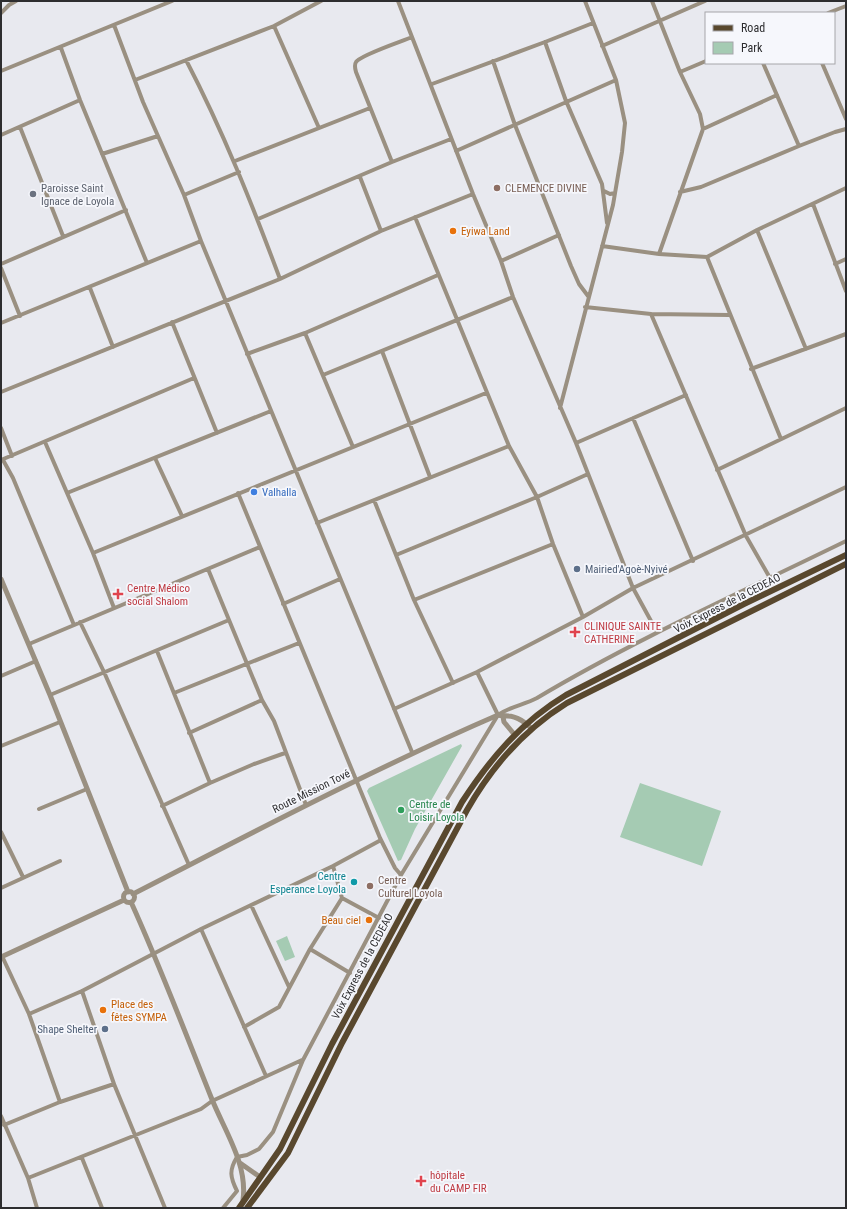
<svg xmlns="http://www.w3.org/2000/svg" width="847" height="1209" font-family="'Roboto Condensed',sans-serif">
	<rect width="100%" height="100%" fill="#e8e9ef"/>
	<!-- green -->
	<path fill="#a5cbb3" d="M461 744 462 746 415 829 401 860 398 861 367 791 369 788Z
		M640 783 721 811 702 866 620 837Z
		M287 936 295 957 285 961 276 941Z"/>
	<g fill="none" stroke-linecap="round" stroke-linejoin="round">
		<!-- minor -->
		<path stroke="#9a9081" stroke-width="4" d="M398 1 473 194 501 261 513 297 576 443 633 588 657 632
			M652 1 680 72 700 114 703 129 659 254
			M1 13 9 5 16 1
			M828 13 846 6
			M114 25 143 102 184 195 201 241
			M274 26 319 128
			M545 42 566 101 602 184 607 223
			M602 46 705 1
			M61 48 80 100 147 263
			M186 60C223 131 252 204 280 279
			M493 61 515 125 571 266 579 284 588 296
			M763 63 799 146 835 132 846 129
			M822 63 846 119
			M1 71 172 1
			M680 72 706 61
			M135 80 274 26 321 1
			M432 84 545 42 593 23
			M20 127 63 236
			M703 129 777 95
			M1 135 80 100
			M456 151 616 80
			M102 154 158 136
			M235 161 370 108
			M392 162 356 72C355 68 354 65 356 62 360 55 403 41 412 37
			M360 177 381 231
			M604 191 610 194 615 193
			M680 192 701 187 799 146
			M184 195 239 172
			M813 204 846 291
			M415 217 509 446 537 497 553 544 583 617
			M258 219 392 162 451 139
			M757 230 806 349
			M602 246 659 254 707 257 757 230 846 188
			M707 257 781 439
			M501 261 559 235
			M1 264 126 210
			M835 264 846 259
			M1 268 20 316
			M90 288 113 347
			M585 307 651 314 746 536 770 578
			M651 314 729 315
			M172 322 217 433
			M1 323 201 241 412 752
			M305 333 353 447
			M382 351 430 477
			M247 354 305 333 438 275
			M751 369 846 334
			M323 375 513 297
			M1 392 280 279 381 231 473 194
			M560 408 613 205 622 152 625 123 616 80 585 1
			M633 418 693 561
			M1 428 12 456
			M45 442 93 553 114 608
			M576 443 686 395
			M155 458 182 516
			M1 460 194 378
			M3 460 13 478 74 625
			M717 470 846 408
			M67 493 271 411
			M238 493 380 838 395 868 401 875
			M374 500 414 600 453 683
			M317 523 509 446
			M93 553 486 393
			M396 555 537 497 588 474
			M414 600 553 544
			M283 604 340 579
			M80 622 104 672 189 865
			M29 644 260 547
			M157 651 210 783 162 806
			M477 672 498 715
			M1 676 36 661
			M174 693 299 643
			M50 695 229 620
			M262 700 274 721 306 805
			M394 709 477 672 583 617 633 588 846 487
			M189 733 262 700 208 569
			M1 746 60 722
			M210 783 254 764 285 753
			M39 809 87 789
			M1 832 23 877
			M333 866 342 898 379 918
			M1 888 60 861
			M251 905 289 987
			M201 929 266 1076
			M310 949 350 973
			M2 956 29 1014 60 1102
			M82 991 114 1084 165 1208
			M29 1014 82 991 201 929 333 866 381 840
			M244 1027 279 1007 310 949 342 898
			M1 1116 28 1178 37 1208
			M4 1125 60 1102 114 1084
			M82 1158 102 1208
			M28 1178 201 1109 212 1101 302 1060
			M223 1208 237 1191C230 1177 229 1170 237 1157L247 1155 259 1149 273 1132 303 1060 401 875 498 715C511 706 524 705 537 698 636 639 742 592 846 541"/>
		<!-- tertiary -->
		<path stroke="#9a9081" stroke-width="5" d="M1 579 50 695 128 892
			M503 717 504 722 514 734
			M123.5 897a5.5 5.5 0 1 1 11 0a5.5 5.5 0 1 1-11 0Z
			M133 894C254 832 373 769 498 715 502 716 504 715 508 716 516 716 527 723 532 729
			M131 902C160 966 185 1032 211 1097 224 1130 248 1164 243 1200
			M1 957 124 900
			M240 1163 260 1177"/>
		<!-- primary -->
		<path stroke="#59482e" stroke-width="6" d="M239 1208 280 1149 332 1044 462 802C490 759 521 722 566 695L744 604 846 555
			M247 1208 288 1153 342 1043 467 810C492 766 525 729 567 703L846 564"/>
	</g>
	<!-- markers -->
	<g fill="#8d6e63" stroke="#f6f7fc" stroke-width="1.5">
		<circle cx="497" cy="188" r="4"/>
		<circle cx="370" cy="886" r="4"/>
	</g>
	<circle fill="#6b7280" stroke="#f6f7fc" stroke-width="1.5" cx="33" cy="194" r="4"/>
	<g fill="#e8710a" stroke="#f6f7fc" stroke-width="1.5">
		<circle cx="453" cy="231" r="4"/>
		<circle cx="369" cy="920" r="4"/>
		<circle cx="103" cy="1010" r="4"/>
	</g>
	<circle fill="#3f7fe0" stroke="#f6f7fc" stroke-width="1.5" cx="254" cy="492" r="4"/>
	<g fill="#5c6f8a" stroke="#f6f7fc" stroke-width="1.5">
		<circle cx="577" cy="569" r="4"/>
		<circle cx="105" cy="1029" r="4"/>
	</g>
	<g fill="#e0444e" stroke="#f6f7fc" stroke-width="1.5">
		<path d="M116 588h4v4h4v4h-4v4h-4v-4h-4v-4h4z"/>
		<path d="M573 626h4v4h4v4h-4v4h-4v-4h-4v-4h4z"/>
		<path d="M419 1175h4v4h4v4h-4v4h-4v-4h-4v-4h4z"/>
	</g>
	<circle fill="#2e9e5b" stroke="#f6f7fc" stroke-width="1.5" cx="401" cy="810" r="4"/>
	<circle fill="#0f9aa8" stroke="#f6f7fc" stroke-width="1.5" cx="354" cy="882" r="4"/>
	<g text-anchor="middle" stroke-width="3.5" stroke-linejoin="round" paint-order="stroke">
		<!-- worship labels -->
		<g font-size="11" fill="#5b616d" stroke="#f6f7fc" text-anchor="start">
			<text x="41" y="192">Paroisse Saint<tspan x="41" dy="13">Ignace de Loyola</tspan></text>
		</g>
		<!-- education labels -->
		<g font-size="11" fill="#785e54" stroke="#f6f7fc" text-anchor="start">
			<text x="505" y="192">CLEMENCE DIVINE</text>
			<text x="378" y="884">Centre<tspan x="378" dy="13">Culturel Loyola</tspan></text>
		</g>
		<!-- food labels -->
		<g font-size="11" fill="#c56008" stroke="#f6f7fc" text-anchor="start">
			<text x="461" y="235">Eyiwa Land</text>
			<text x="361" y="924" text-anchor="end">Beau ciel</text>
			<text x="111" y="1008">Place des<tspan x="111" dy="13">fêtes SYMPA</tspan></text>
		</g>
		<!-- shop labels -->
		<g font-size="11" fill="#366cbe" stroke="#f6f7fc" text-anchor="start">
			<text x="262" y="496">Valhalla</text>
		</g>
		<!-- service labels -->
		<g font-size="11" fill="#4e5e75" stroke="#f6f7fc" text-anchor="start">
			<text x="585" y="573">Mairied'Agoè-Nyivé</text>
			<text x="97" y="1033" text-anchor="end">Shape Shelter</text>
		</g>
		<!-- health labels -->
		<g font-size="11" fill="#be3a42" stroke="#f6f7fc" text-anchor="start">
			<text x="127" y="592">Centre Médico<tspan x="127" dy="13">social Shalom</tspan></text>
			<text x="584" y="630">CLINIQUE SAINTE<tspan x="584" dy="13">CATHERINE</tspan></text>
			<text x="430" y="1179">hôpitale<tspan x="430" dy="13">du CAMP FIR</tspan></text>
		</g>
		<!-- street labels -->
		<g font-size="11" fill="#2d2d2f" stroke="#f6f7fc">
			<text transform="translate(727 603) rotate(-27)" y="4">Voix Express de la CEDEAO</text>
			<text transform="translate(311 791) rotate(-26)" y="4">Route Mission Tové</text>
			<text transform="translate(362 966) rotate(-62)" y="4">Voix Express de la CEDEAO</text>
		</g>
		<!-- leisure labels -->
		<g font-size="11" fill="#27864d" stroke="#f6f7fc" text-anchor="start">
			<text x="409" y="808">Centre de<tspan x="409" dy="13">Loisir Loyola</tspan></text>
		</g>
		<!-- culture labels -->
		<g font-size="11" fill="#0d838f" stroke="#f6f7fc" text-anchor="end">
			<text x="346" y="880">Centre<tspan x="346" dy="13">Esperance Loyola</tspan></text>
		</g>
	</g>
	<!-- border -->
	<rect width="847" height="1209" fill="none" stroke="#2d2d2f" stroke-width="4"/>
	<!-- legend -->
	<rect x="705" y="12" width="130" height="52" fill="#f6f7fc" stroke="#a6a6aa"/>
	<rect x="713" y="25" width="20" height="6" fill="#59482e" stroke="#a6a6aa"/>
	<text x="741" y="32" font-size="12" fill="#2d2d2f">Road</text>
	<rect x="713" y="42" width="20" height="12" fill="#a5cbb3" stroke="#a6a6aa"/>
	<text x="741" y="52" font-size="12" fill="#2d2d2f">Park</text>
</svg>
